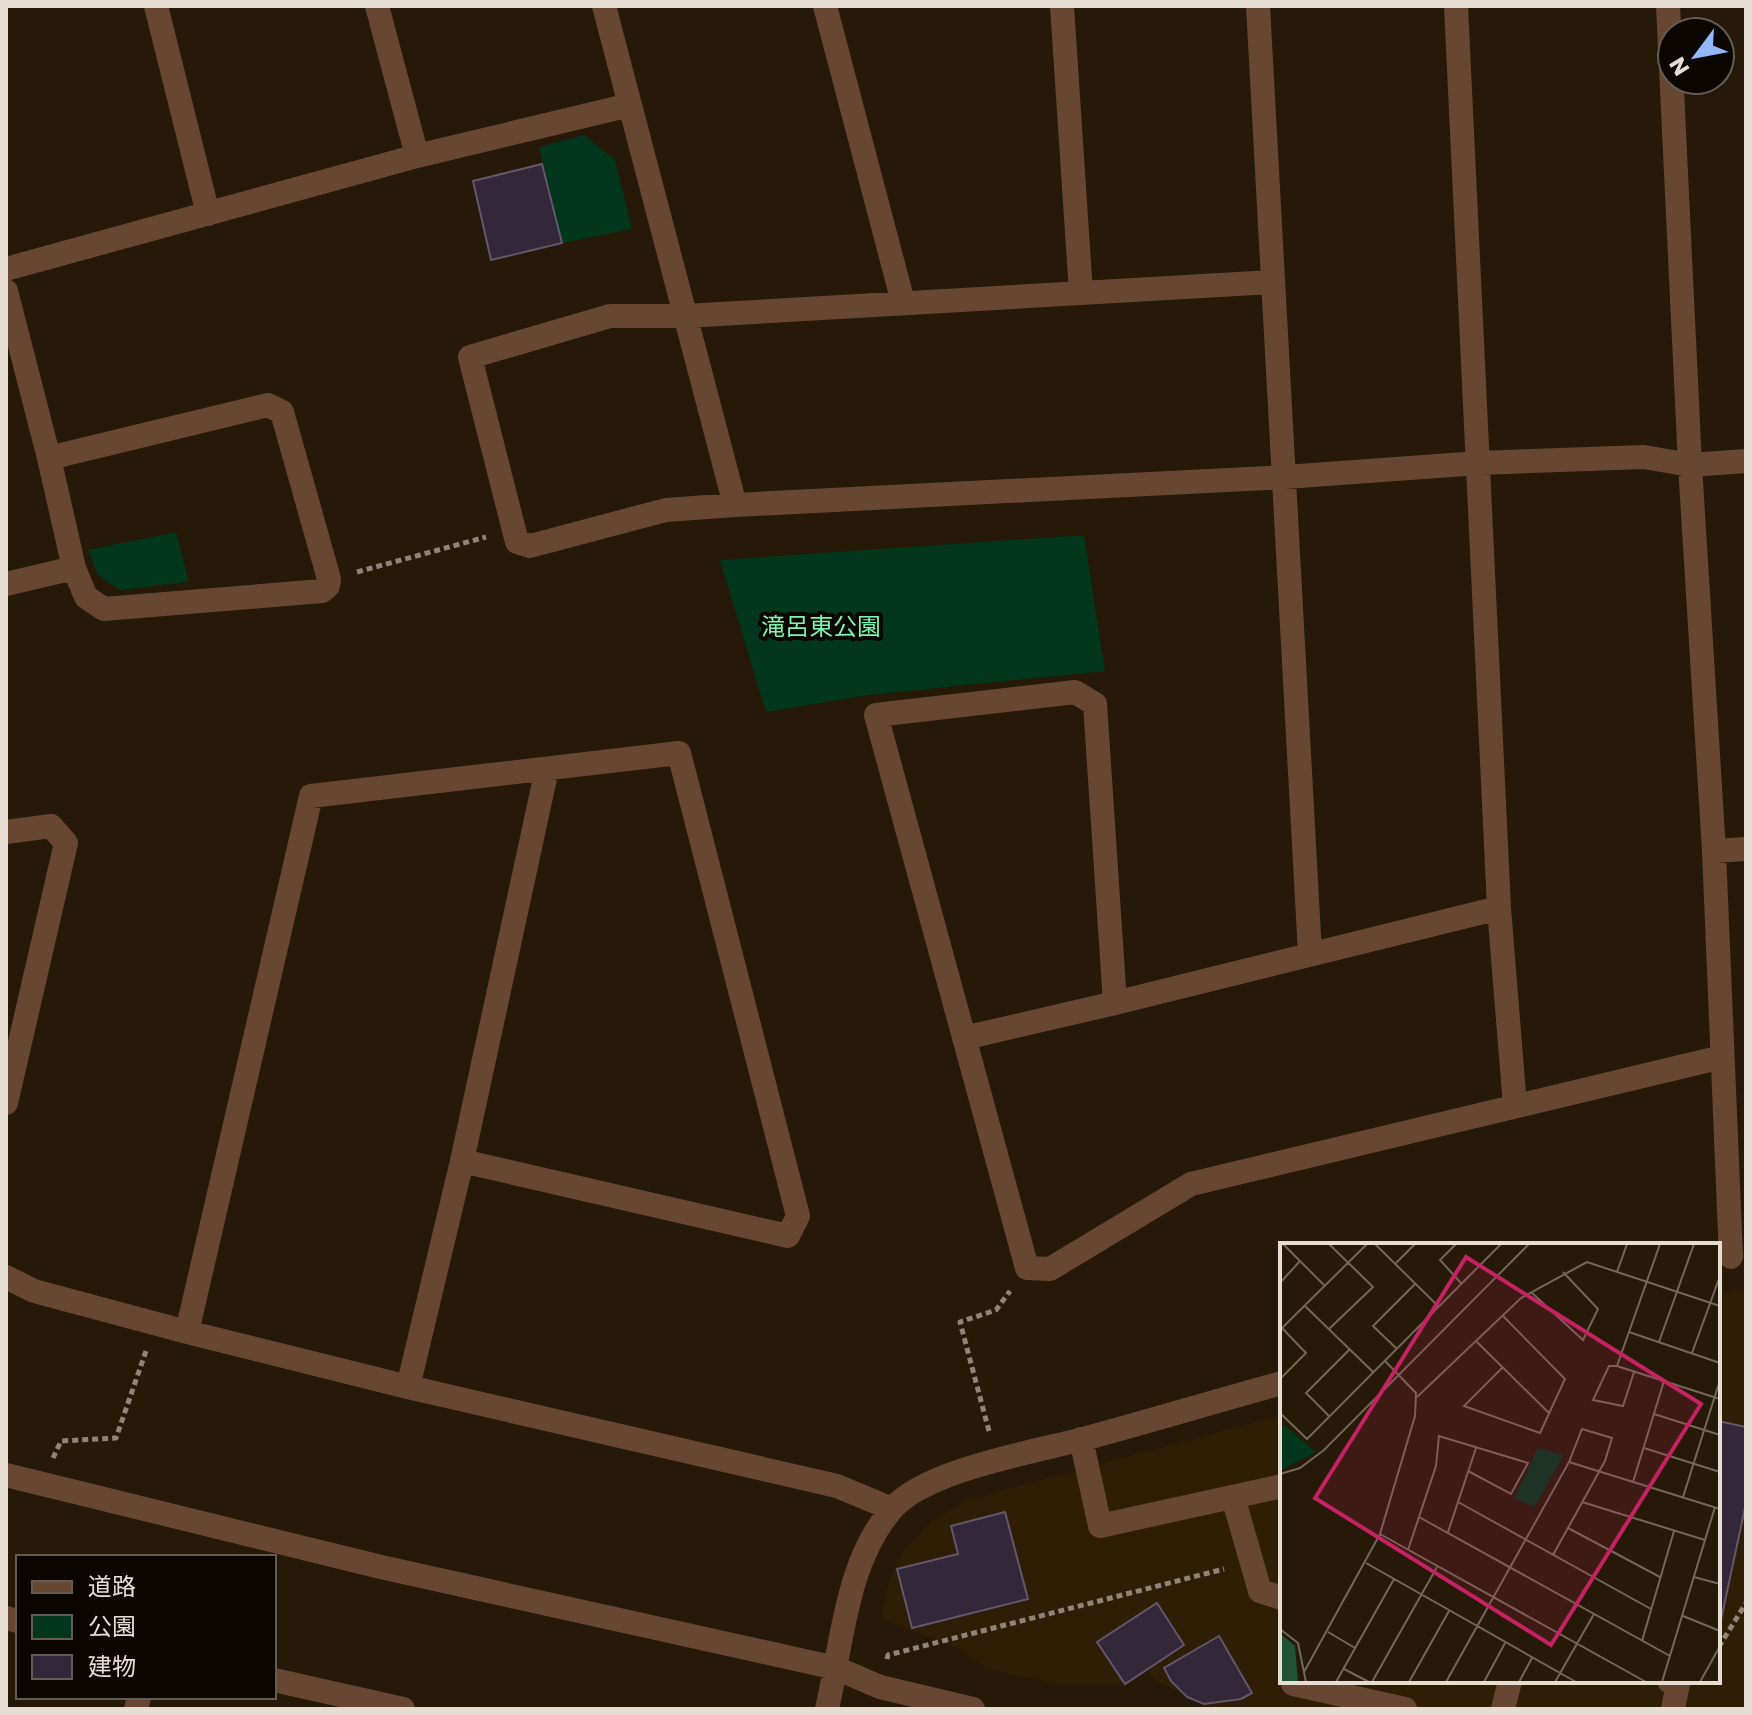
<svg xmlns="http://www.w3.org/2000/svg" width="1752" height="1715" font-family="Poppins,'Noto Sans JP',sans-serif">
	<rect width="100%" height="100%" fill="#261908"/>
	<!-- built -->
	<path fill="#2f1e06" d="M1746 1287V1709H1216L1155 1681 1144 1668 1119 1684H1056L988 1669 960 1649 881 1618 889 1581 903 1551 933 1520 967 1500 1282 1415V1681H1718V1294Z"/>
	<!-- green -->
	<path fill="#02361d" d="M584 135 615 160 632 229 562 243 539 147Z
		M176 532 189 582 120 590 98 575 88 550Z
		M1084 535 1105 671 868 695 766 712 720 560Z"/>
	<!-- building -->
	<path fill="#332839" stroke="#63576b" stroke-width="2" d="M542 164 562 243 491 260 473 181Z
		M1718 1421 1746 1427V1503L1718 1634Z
		M1005 1512 1028 1599 912 1628 897 1569 958 1554 951 1526Z
		M1157 1603 1184 1645 1125 1684 1097 1642Z
		M1219 1636 1252 1693 1241 1699 1204 1704 1187 1697 1171 1681 1164 1668Z"/>
	<g fill="none" stroke-linecap="round" stroke-linejoin="round">
		<!-- path -->
		<path stroke="#8f8477" stroke-width="5" stroke-dasharray="6 4" stroke-linecap="butt" d="M357 572 486 537
			M989 1431 960 1322 996 1310 1010 1291
			M53 1458 61 1441 116 1438 146 1351
			M1718 1644 1720 1645 1746 1603
			M887 1659 888 1655 1224 1569"/>
		<!-- minor -->
		<path stroke="#674731" stroke-width="24" d="M156 6 208 214
			M377 6 417 156
			M604 6 735 505 1285 477 1479 463 1644 457 1690 465 1746 461
			M825 6 903 302
			M1062 6 1081 293
			M1258 6 1310 954
			M1456 6 1499 908 1515 1106
			M1668 6 1690 465 1714 851 1731 1257
			M6 269 417 156 630 105
			M6 291 49 458 74 568 6 584
			M49 458 268 405 282 412 329 579 328 586 322 591 104 609 86 597 74 568
			M735 505 666 510 530 546 517 542 470 357 610 316H685L1272 282
			M6 832 51 826 66 843 6 1103
			M1714 851 1746 849
			M1115 1003 1095 704 1075 692 876 715 1027 1268 1050 1269 1191 1184 1722 1057
			M964 1038 1115 1003 1499 908
			M6 1277 34 1291 187 1332 408 1387 837 1486 892 1509
			M187 1332 311 796 679 753 798 1216 788 1236 462 1161
			M408 1387 462 1161 547 769
			M1081 1439 1100 1526 1282 1486
			M6 1475 381 1567 836 1668 880 1687 973 1709
			M1233 1497 1260 1591 1282 1598
			M6 1618 18 1621
			M274 1680 403 1709
			M1293 1681V1684L1405 1709
			M1669 1681 1678 1683 1673 1709
			M136 1709 139 1697
			M827 1709C842 1644 846 1562 892 1509 926 1470 1033 1452 1083 1439 1150 1421 1216 1401 1282 1383
			M1503 1709 1510 1681"/>
	</g>
	<g text-anchor="middle" stroke-width="8" stroke-linejoin="round" paint-order="stroke">
		<!-- park labels -->
		<g font-size="24" fill="#79f7ae" stroke="#0b0602">
			<text x="821" y="635">滝呂東公園</text>
		</g>
	</g>
	<!-- overview -->
	<g transform="translate(1280 1243)">
		<rect width="440" height="440" fill="#261908"/>
		<path d="M4 182 36 209 0 228V187ZM258 205 283 212 255 264 234 255Z" fill="#02361d"/>
		<path d="M0 390 15 403 18 439H0Z" fill="#205236"/>
		<path fill="none" stroke="#736759" stroke-width="2" d="M3 1 44 42M95 1 158 63M176 1 160 17 181 40M380 1 337 123 440 156M116 20 135 1M337 29 347 1M0 40 20 18M251 49 303 97 318 66 283 29M24 62 93 129M49 86 93 44 49 1M0 87 87 1M349 89 440 120M196 98 269 170M379 99 414 1M117 106 93 83 136 40M412 110 440 33M337 123H329L313 157 343 163 354 129M222 125 184 163 260 190 285 136 222 72M0 136 26 110 1 84M137 154 241 55 307 19 440 63M0 170 27 196 221 1M374 171 440 192M49 173 26 150 69 107M364 205 440 229M0 231 20 225 44 207 249 1M353 239 384 138M403 254 440 137M178 259 371 366M302 259 425 297M139 274 390 413M288 285 380 334M168 289 196 205M100 291 366 439M128 307 156 223 159 193 248 220 231 251 188 228M273 312 325 218 332 195 302 186 289 219M86 320 296 439M414 334 440 341M403 373 440 388M0 386 18 400 26 439M48 389 75 405M362 398 394 288M64 426 89 439M24 429 100 291 135 173 136 150 105 118M56 439 114 336M92 439 157 324M129 439 169 368M166 439 289 219 440 266M204 439 225 400M239 439 252 415M275 439 314 371M382 439 435 264M420 439 440 403"/>
		<path fill="#c42261" fill-opacity="0.15" stroke="#c42261" stroke-width="4" d="M186 14 421 161 271 402 35 255Z"/>
		<rect width="440" height="440" fill="none" stroke="#e6ddd3" stroke-width="4"/>
	</g>
	<!-- border -->
	<rect width="1752" height="1715" fill="none" stroke="#e6ddd3" stroke-width="16"/>
	<!-- legend -->
	<rect x="16" y="1555" width="260" height="144" fill="#0b0602" stroke="#635c56" stroke-width="2"/>
	<rect x="32" y="1581" width="40" height="12" fill="#674731" stroke="#635c56" stroke-width="2"/>
	<text x="88" y="1595" font-size="24" fill="#e6ddd3">道路</text>
	<rect x="32" y="1615" width="40" height="24" fill="#02361d" stroke="#635c56" stroke-width="2"/>
	<text x="88" y="1635" font-size="24" fill="#e6ddd3">公園</text>
	<rect x="32" y="1655" width="40" height="24" fill="#332839" stroke="#635c56" stroke-width="2"/>
	<text x="88" y="1675" font-size="24" fill="#e6ddd3">建物</text>
	<!-- north arrow -->
	<g transform="translate(1696 56) rotate(238)"><circle r="38" fill="#0b0602" stroke="#635c56" stroke-width="2"/>
	<path d="M0-6L14 30L0 20L-14 30Z" fill="#92b7fd"/>
	<text y="-12" font-size="22" font-weight="bold" text-anchor="middle" fill="#e6ddd3">N</text>
	</g>
</svg>
